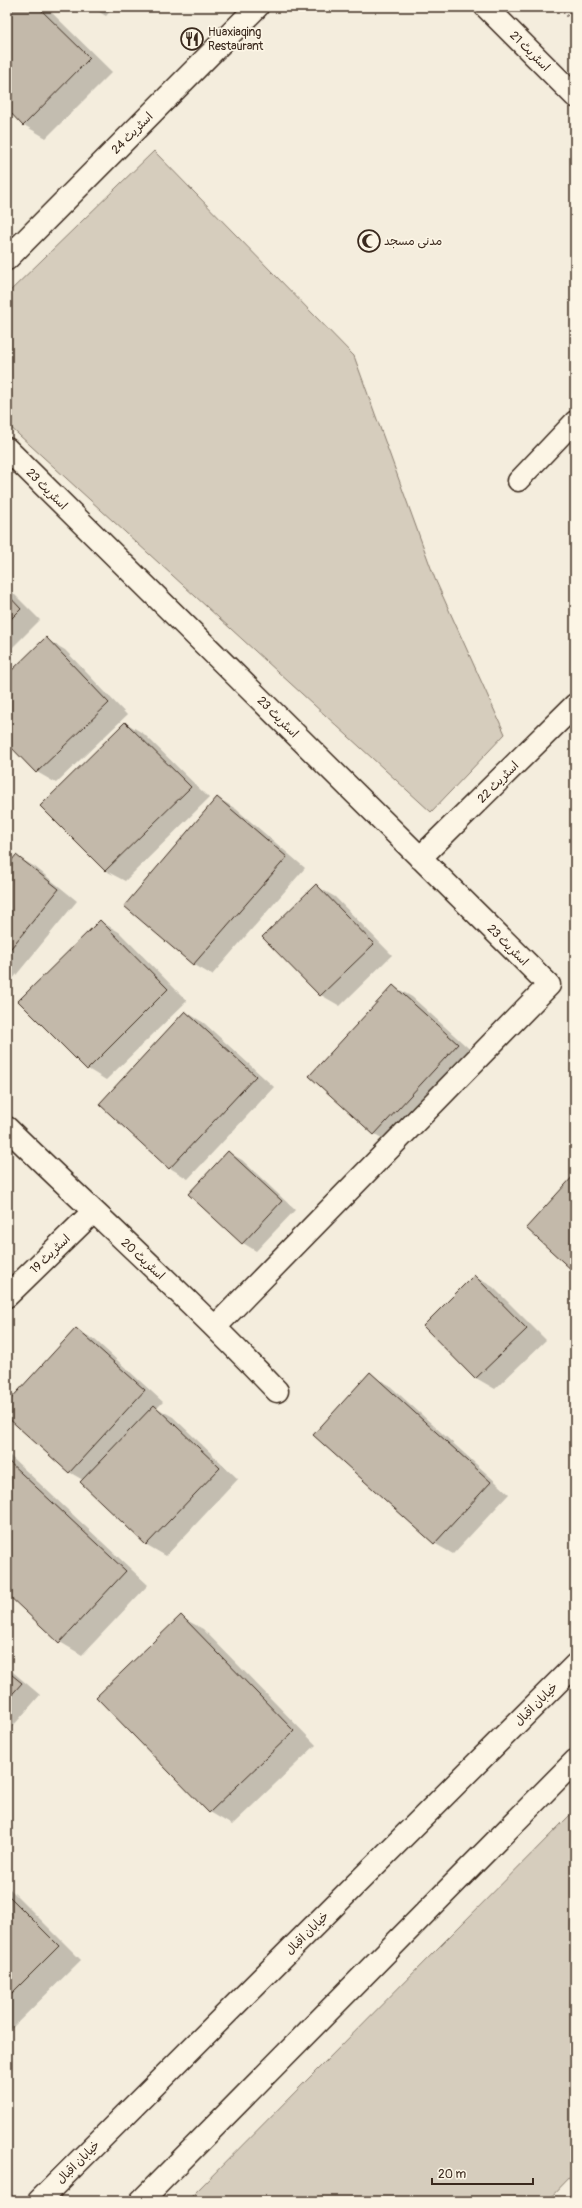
<svg xmlns="http://www.w3.org/2000/svg" width="582" height="2208" font-family="Pangolin,'Playpen Sans Arabic',sans-serif">
	<rect width="100%" height="100%" fill="#f4eddd"/>
	<filter id="ink" filterUnits="userSpaceOnUse"><feTurbulence type="fractalNoise" baseFrequency=".025" numOctaves="2"/><feDisplacementMap in="SourceGraphic" scale="8" xChannelSelector="R" yChannelSelector="G"/><feConvolveMatrix kernelMatrix="1 2 1 2 8 2 1 2 1" color-interpolation-filters="sRGB"/></filter>
	<g filter="url(#ink)">
		<!-- green -->
		<path fill="#d6cdbd" stroke="#887c6e" d="M154 151 354 356 435 579 505 734 431 812 7 424V294Z
			M575 1810V2172L547 2201H187Z"/>
		<!-- shadow -->
		<path fill="#0003" d="M7 7H46L112 72 46 138 24 125 7 108Z
			M91 7H114L106 16Z
			M7 157 11 161 7 165Z
			M7 587 40 620 7 653Z
			M46 639 65 650 127 715 56 783 37 772 7 741V676Z
			M126 723 144 734 209 798 125 881 106 871 42 806Z
			M218 798 236 809 305 868 212 975 193 964Z
			M16 856 35 867 77 901 12 980 7 977V867Z
			M316 886 335 897 392 955 340 1006 321 995 263 937Z
			M100 921 119 932 187 1001 106 1080 88 1069Z
			M393 986 412 997 476 1055 393 1145 375 1134 310 1076Z
			M186 1012 204 1023 274 1087 188 1179 170 1168Z
			M228 1152 242 1160 295 1210 256 1251 243 1243 190 1194Z
			M474 1276 493 1287 546 1340 495 1389 476 1378 424 1326Z
			M76 1329 95 1340 163 1402 157 1408 173 1417 238 1479 166 1556 147 1545 81 1482 83 1480 69 1472 7 1415V1404Z
			M370 1374 389 1385 509 1494 453 1554 434 1543Z
			M7 1453 148 1585 82 1655 60 1642 7 1592Z
			M181 1617 203 1629 316 1745 232 1825 210 1812Z
			M7 1667 40 1695 7 1733Z
			M7 1886 81 1960 7 2033Z"/>
		<!-- building -->
		<path fill="#c3b9aa" stroke="#3b2a1e" d="M7 7H38L90 58 23 126 7 109Z
			M7 594 21 609 7 623Z
			M46 637 109 703 36 773 7 743V675Z
			M125 722 191 787 105 871 40 806Z
			M217 797 287 857 193 965 124 906Z
			M16 855 59 889 7 953V866Z
			M316 884 374 944 320 996 262 937Z
			M100 920 168 989 87 1070 18 1001Z
			M393 985 458 1044 374 1135 309 1076Z
			M185 1011 256 1076 169 1169 99 1104Z
			M228 1151 282 1201 242 1244 188 1194Z
			M575 1174V1273L526 1228Z
			M474 1275 527 1329 475 1379 423 1326Z
			M76 1328 145 1390 69 1473 7 1417V1403Z
			M370 1372 491 1482 434 1544 313 1435Z
			M154 1405 220 1468 146 1545 80 1482Z
			M7 1460 126 1571 59 1643 7 1594Z
			M181 1615 294 1731 209 1813 96 1697Z
			M7 1671 22 1683 7 1700Z
			M7 1894 59 1946 7 1998Z"/>
		<g fill="none" stroke-linecap="round" stroke-linejoin="round">
			<!-- lane casing -->
			<g stroke="#3b2a1e" stroke-width="23">
				<path id="lane" d="M518 481 575 421"/>
			</g>
			<!-- street casing -->
			<g stroke="#3b2a1e" stroke-width="25">
				<path id="street" d="M486 7 575 96
					M7 259 257 7
					M7 449 549 985 216 1326
					M420 858 575 705
					M7 1128C97 1216 191 1300 277 1391
					M7 1296 93 1212"/>
			</g>
			<!-- primary casing -->
			<g stroke="#3b2a1e" stroke-width="25">
				<path id="primary" d="M39 2201 575 1665
					M141 2201 575 1761"/>
			</g>
			<!-- path -->
			<path stroke="#3b2a1e" stroke-width="2.5" stroke-dasharray="1 3" stroke-linecap="butt" d="M558 7 575 23"/>
			<!-- lane -->
			<use href="#lane" stroke="#fcf5e5" stroke-width="20"/>
			<!-- street -->
			<use href="#street" stroke="#fcf5e5" stroke-width="22"/>
			<!-- primary -->
			<use href="#primary" stroke="#fcf5e5" stroke-width="22"/>
		</g>
	</g>
	<!-- icons -->
	<defs>
		<g id="restaurant-ring" transform="scale(1.15)"><circle r="9.5" fill="#fcf5e5" stroke="#3b2a1e" stroke-width="1.5"/><path d="M-5-6h1v4h1v-4h1v4h1v-4h1v5L-1.5 .5V6h-2V.5L-5-1ZM5-6V6H3V1.5H1.5Q1.5-4 5-6Z" fill="#3b2a1e"/></g>
		<g id="mosque-ring" transform="scale(1.15)"><circle r="9.5" fill="#fcf5e5" stroke="#3b2a1e" stroke-width="1.5"/><path d="M3.5-4.9A6 6 0 1 0 3.5 4.9A5 5 0 1 1 3.5-4.9Z" fill="#3b2a1e"/></g>
	</defs>
	<g fill-rule="evenodd">
		<use href="#restaurant-ring" x="192" y="39"/>
		<use href="#mosque-ring" x="369" y="241"/>
	</g>
	<g text-anchor="middle" stroke-width="3.5" stroke-linejoin="round" paint-order="stroke">
		<!-- poi labels -->
		<g font-size="12" fill="#3b2a1e" stroke="#fcf5e5" text-anchor="start">
			<text x="208" y="36">Huaxiaqing<tspan x="208" dy="14">Restaurant</tspan></text>
			<text x="384" y="245">مدنی مسجد</text>
		</g>
		<!-- street labels -->
		<g font-size="12" fill="#3b2a1e" stroke="#fcf5e5">
			<text transform="translate(530 51) rotate(45)" y="4">اسٹریٹ 21</text>
			<text transform="translate(132 133) rotate(-45)" y="4">اسٹریٹ 24</text>
			<text transform="translate(47 489) rotate(45)" y="4">اسٹریٹ 23</text>
			<text transform="translate(278 717) rotate(45)" y="4">اسٹریٹ 23</text>
			<text transform="translate(498 782) rotate(-45)" y="4">اسٹریٹ 22</text>
			<text transform="translate(508 945) rotate(45)" y="4">اسٹریٹ 23</text>
			<text transform="translate(50 1254) rotate(-44)" y="4">اسٹریٹ 19</text>
			<text transform="translate(143 1259) rotate(43)" y="4">اسٹریٹ 20</text>
			<text transform="translate(536 1704) rotate(-45)" y="4">خیابان اقبال</text>
			<text transform="translate(307 1933) rotate(-45)" y="4">خیابان اقبال</text>
			<text transform="translate(78 2162) rotate(-45)" y="4">خیابان اقبال</text>
		</g>
	</g>
	<!-- margin -->
	<rect width="582" height="2208" fill="none" stroke="#fcf5e5" stroke-width="24"/>
	<rect x="12" y="12" width="558" height="2184" fill="none" stroke="#3b2a1e" stroke-width="1.5" filter="url(#ink)"/>
	<!-- scale -->
	<path d="M432 2178v6h101v-6" fill="none" stroke="#3b2a1e" stroke-width="2"/>
	<text x="438" y="2178" font-size="12" fill="#3b2a1e" stroke="#fcf5e5" stroke-width="3" paint-order="stroke">20 m</text>
</svg>
